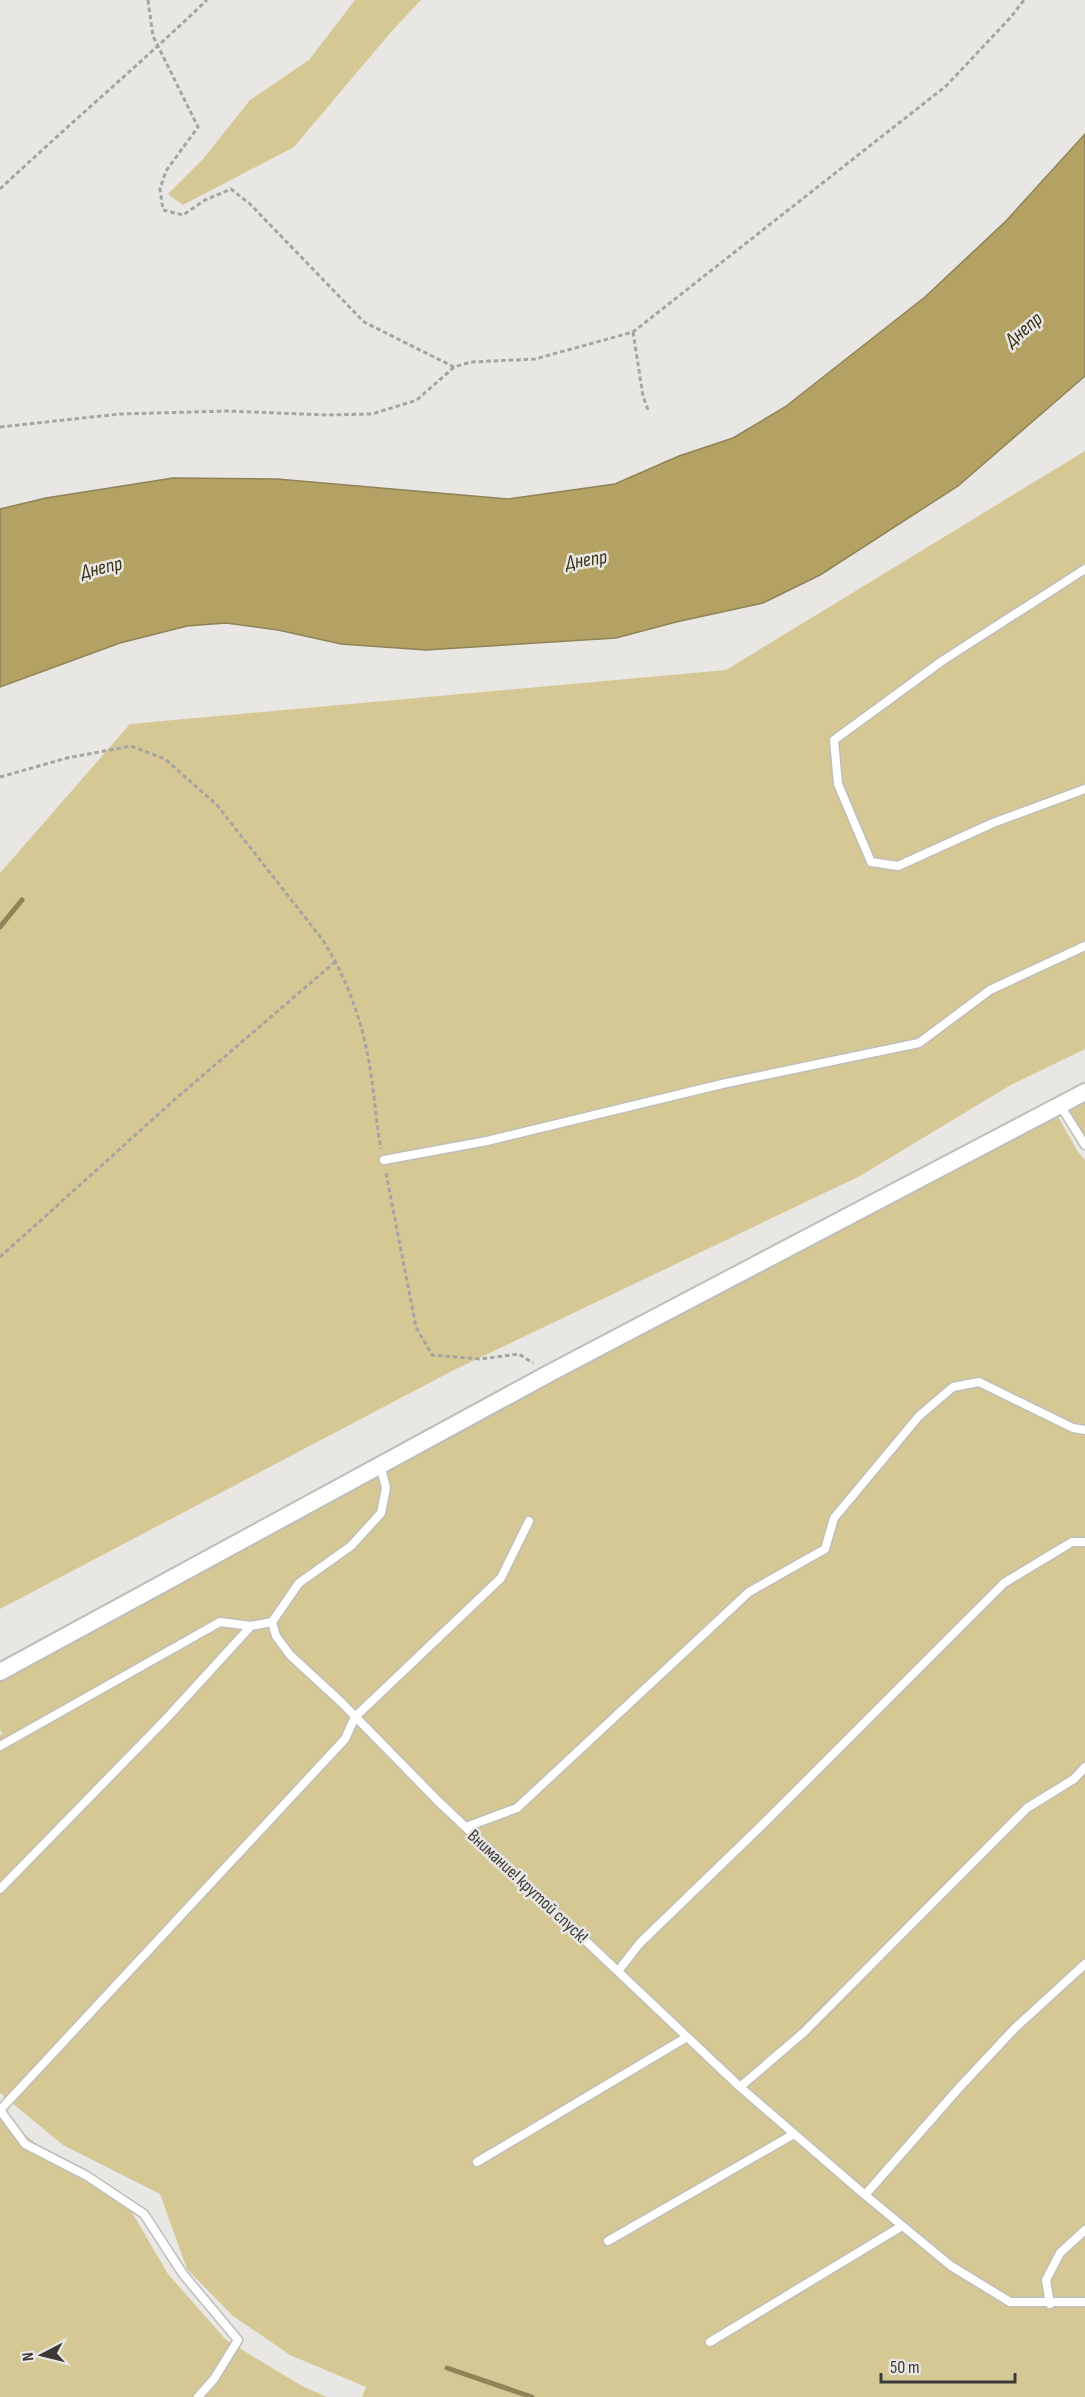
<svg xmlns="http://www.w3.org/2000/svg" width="1085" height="2397" font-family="'Sofia Sans Condensed',sans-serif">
	<rect width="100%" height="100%" fill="#e8e7e4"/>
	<!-- green -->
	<path fill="#d6c895" d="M355 0H421L391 32 294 147 183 205 168 194 203 159 250 100 309 60Z
		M1085 451V1049L1009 1086 860 1176 452 1371 0 1609V873L130 724 726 670Z
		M1085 1090V1139L1063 1102Z
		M1056 1113 1078 1152 1085 1160V2397H362L366 2387 290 2355 233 2316 187 2269 160 2194 63 2145 0 2093V1735L2 1734 0 1729V1669Z
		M0 2114 69 2171 131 2211 168 2274 226 2340 302 2386 327 2397H0Z"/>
	<!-- water -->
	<path fill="#b3a264" stroke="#8f8357" stroke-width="1.5" d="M1085 134V376L958 486 820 575 763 603 676 622 616 638 426 650 341 644 278 630 226 623 187 626 120 643 0 687V509L46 498 173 478 277 479 508 499 615 484 679 456 733 438 785 407 925 297 1006 221Z"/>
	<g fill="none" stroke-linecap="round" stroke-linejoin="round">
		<!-- stream -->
		<path stroke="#8f8357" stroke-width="5" d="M0 927 22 900
			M447 2368 532 2397"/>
		<!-- lane casing -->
		<g stroke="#bebdb9" stroke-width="11">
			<path id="lane" d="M1085 569 942 661 834 740 838 784 871 862 898 866 993 823 1085 789
				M1060 1105 1085 1145
				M384 1160 487 1141 722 1084 919 1043 990 990 1085 946
				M380 1464 386 1488 381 1513 351 1546 299 1583 272 1622 276 1636 290 1655 341 1702 438 1801 740 2087 865 2195 951 2266 1010 2302H1085
				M0 1746 220 1622 251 1626 272 1622
				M466 1827 517 1808 749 1592 825 1549 834 1518 919 1416 953 1387 979 1382 1073 1428 1085 1430
				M0 1889 166 1719 251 1626
				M618 1971 640 1943 760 1827 1004 1583 1072 1542H1085
				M740 2087 803 2033 1027 1808 1074 1779 1085 1767
				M0 2110 345 1739 355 1717 501 1578 529 1521
				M0 2110 25 2144 87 2176 144 2214 183 2274 238 2340 214 2379 198 2397
				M477 2162 687 2037
				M865 2195 958 2089 1015 2028 1085 1964
				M608 2241 794 2134
				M1050 2304 1046 2280 1060 2253 1085 2230
				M710 2342 902 2226"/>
		</g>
		<!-- street casing -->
		<g stroke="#bebdb9" stroke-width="20">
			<path id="street" d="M0 1672 550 1373 1085 1092"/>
		</g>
		<!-- path -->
		<path stroke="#a5a4a2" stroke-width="3" stroke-dasharray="4.5 3" stroke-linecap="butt" d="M148 0 153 36 198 127 166 171 160 189 163 210 183 215 205 200 231 189 250 204 364 322 454 367
			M0 189C68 125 139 65 207 0
			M633 332 643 396 648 410
			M0 427 120 414 228 411 327 415 372 414 417 400 454 367 471 362 535 359 633 332 946 86 1011 17 1024 0
			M0 777 67 758 131 746 165 759 217 805 322 939C344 973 359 1012 367 1052 374 1084 375 1117 381 1149
			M386 1173 416 1327 432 1355 480 1359 519 1354 533 1363
			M0 1257 173 1101 336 961"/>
		<!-- lane -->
		<use href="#lane" stroke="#fff" stroke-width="8"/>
		<!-- street -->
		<use href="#street" stroke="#fff" stroke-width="16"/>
	</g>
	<g text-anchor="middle" stroke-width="5" stroke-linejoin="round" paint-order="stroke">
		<!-- street labels -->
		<g font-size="18" fill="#3b3a39" stroke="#e8e7e4">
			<text transform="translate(528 1886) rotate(43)" y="6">Внимание! крутой спуск!</text>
		</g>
		<!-- water labels -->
		<g font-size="20" font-style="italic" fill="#393115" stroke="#e8e7e4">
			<text transform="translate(1023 329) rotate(-40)" y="7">Днепр</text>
			<text transform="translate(586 559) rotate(-9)" y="7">Днепр</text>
			<text transform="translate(101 567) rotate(-13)" y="7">Днепр</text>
		</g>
	</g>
	<!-- north arrow -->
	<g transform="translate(42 2355) rotate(263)" stroke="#e8e7e4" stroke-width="4.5" paint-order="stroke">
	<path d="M0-4.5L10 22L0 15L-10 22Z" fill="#3b3a39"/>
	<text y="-9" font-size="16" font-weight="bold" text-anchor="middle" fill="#3b3a39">N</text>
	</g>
	<!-- scale -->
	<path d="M881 2373v9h134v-9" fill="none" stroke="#3b3a39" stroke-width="3"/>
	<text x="890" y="2373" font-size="18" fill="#3b3a39" stroke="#e8e7e4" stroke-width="4.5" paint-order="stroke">50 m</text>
</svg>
